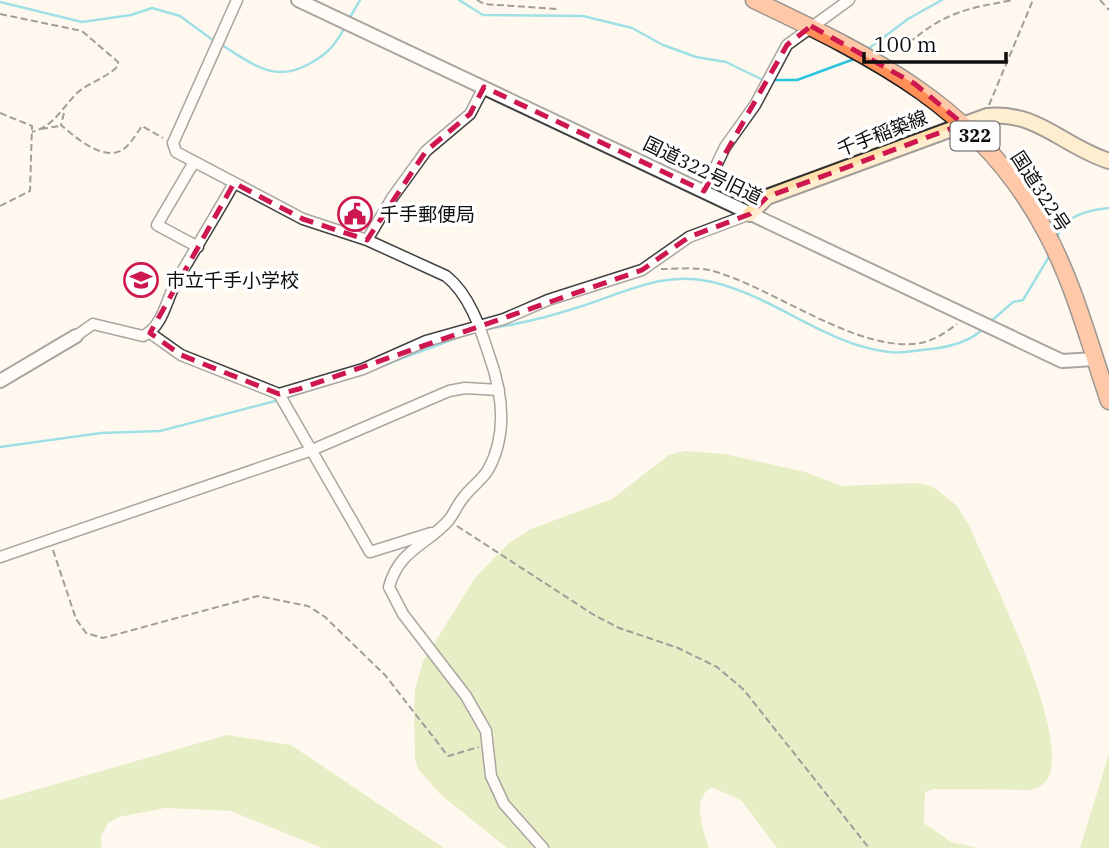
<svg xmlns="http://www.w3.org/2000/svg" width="1109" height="848" font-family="'IBM Plex Serif','Noto Sans JP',serif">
	<rect width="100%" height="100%" fill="#fff8ef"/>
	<!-- forest -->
	<path fill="#cae191" d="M685 451 725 454 805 472 842 486 916 483 932 486 956 505 969 525C991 577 1065 722 1050 773 1047 783 1040 787 1031 790L934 789 925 792 924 823 951 842 978 848H777L742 801 712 787C691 798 703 831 709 848H507L440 794 418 769 415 758 414 709 415 690 423 661 475 578 509 543 531 529 612 499 669 455Z
		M227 735 291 745 444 848H322L231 811 165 808 119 817 108 823 101 837 102 848H0V800Z
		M1109 754V848H1080Z"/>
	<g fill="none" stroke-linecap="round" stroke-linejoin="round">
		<!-- stream -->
		<path stroke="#2cc4dc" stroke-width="2.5" d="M459 0 483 15 583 16 632 28 663 45 696 57 726 62 763 80
			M0 2 82 22 131 15 152 8 180 16 214 41
			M349 19 360 0
			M220 44C252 63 273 84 309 64 328 54 336 44 346 25
			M868 49 908 19 942 0
			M774 80H797L857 58
			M1057 239C1061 216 1089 210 1109 208
			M989 323 1013 302 1023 300 1050 255
			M487 329C519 324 549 317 579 307 624 293 664 270 712 282 774 296 826 345 889 352 902 354 918 350 931 349 949 347 971 341 984 328
			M371 370 467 334
			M285 398 335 382
			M0 447 101 433 160 431 279 400"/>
		<!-- minor casing -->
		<g stroke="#414141" stroke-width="13">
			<path id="minor" d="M237 0 173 143 176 152 303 219 367 240 446 276C469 294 480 327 489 355 502 391 508 434 488 470 482 480 470 488 463 498 457 505 454 514 448 521 425 546 399 550 389 587L403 614 466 696 486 731 491 776 504 804 543 848
				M194 162 157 225 198 247
				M704 191 725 147 755 105 787 45 849 0
				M367 240 392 198 426 151 470 114 484 87
				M150 333 181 355 279 394 370 552 431 533
				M76 336 93 324 143 336C163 327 166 300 176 282 195 249 215 217 234 183
				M279 394 363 369 426 341 504 319 548 300 642 270 689 237 750 214
				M0 557 312 450 449 391 465 388 499 390"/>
		</g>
		<!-- tertiary casing -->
		<g stroke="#414141" stroke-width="16">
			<path id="tertiary" d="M298 0 1062 361 1095 359
				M0 381 76 336"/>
		</g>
		<!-- secondary casing -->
		<g stroke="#303030" stroke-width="18">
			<path id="secondary" d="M750 214 767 197 987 116C1038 111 1062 146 1109 161"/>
		</g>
		<!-- trunk casing -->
		<g stroke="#1f1f1f" stroke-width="19">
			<path id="trunk" d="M754 0C876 58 983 109 1048 236 1075 287 1090 346 1109 401"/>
		</g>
		<!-- path -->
		<path stroke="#303030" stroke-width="2" stroke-dasharray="7 3.5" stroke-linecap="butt" d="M477 0 484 4 557 9
			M1100 0 1109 10
			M0 14 82 31 118 62V66C105 79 88 83 77 93 62 108 54 126 32 132
			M909 43C945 12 968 8 1014 0
			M989 105 1033 0
			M0 113 32 126 30 191 0 206
			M64 113 61 125C75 137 105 164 125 148 131 143 137 133 142 126L163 138
			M41 129 60 126
			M661 269C676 269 694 267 709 270 771 285 863 358 925 342 936 339 948 331 957 324
			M457 526 594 615 619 628 678 648 717 667 744 690 869 848
			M53 550 76 619 86 633 103 638 258 596 308 606 325 617 385 675 448 756 479 747"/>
		<!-- minor -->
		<use href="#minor" stroke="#fff" stroke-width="10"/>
		<!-- tertiary -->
		<use href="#tertiary" stroke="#fff" stroke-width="12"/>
		<!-- secondary -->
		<use href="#secondary" stroke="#ffdfaa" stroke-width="14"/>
		<!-- trunk -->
		<use href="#trunk" stroke="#ff8f56" stroke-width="16"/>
	</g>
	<!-- marked area -->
	<path d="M0 0H1109V848H0ZM811 26 915 84 963 124 767 197 750 214 689 237 642 270 299 389 279 394 181 355 150 333 234 183 303 219 367 240 426 151 470 114 484 87 704 191 787 45Z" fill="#fff8ef" fill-opacity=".55" fill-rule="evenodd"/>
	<path fill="none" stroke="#ce164f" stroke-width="5" stroke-dasharray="14 9" stroke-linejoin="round" d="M811 26 915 84 963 124 767 197 750 214 689 237 642 270 299 389 279 394 181 355 150 333 234 183 303 219 367 240 426 151 470 114 484 87 704 191 787 45Z"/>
	<!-- icons -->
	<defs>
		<g id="civic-ring" transform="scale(1.75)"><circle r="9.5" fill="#fff" stroke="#ce164f" stroke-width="1.5"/><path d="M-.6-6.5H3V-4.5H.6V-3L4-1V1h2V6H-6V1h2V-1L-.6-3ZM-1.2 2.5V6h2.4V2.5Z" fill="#ce164f"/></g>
		<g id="school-ring" transform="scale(1.75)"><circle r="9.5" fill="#fff" stroke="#ce164f" stroke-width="1.5"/><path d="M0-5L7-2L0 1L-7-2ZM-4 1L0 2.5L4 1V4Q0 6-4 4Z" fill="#ce164f"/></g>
	</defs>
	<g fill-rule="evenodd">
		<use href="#civic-ring" x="355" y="214"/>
		<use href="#school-ring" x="141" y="280"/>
	</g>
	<g text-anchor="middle" stroke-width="7" stroke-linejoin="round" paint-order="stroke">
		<!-- shield labels -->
		<rect fill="#fff" stroke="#565656" stroke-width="2" x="950.5" y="121.5" width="49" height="29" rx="5"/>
		<g font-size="18" font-weight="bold" fill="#0e0e0e">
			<text x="975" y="142">322</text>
		</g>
		<!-- street labels -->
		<g font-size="19" fill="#0e0e0e" stroke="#fff">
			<text transform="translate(882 133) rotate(-21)" y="7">千手稲築線</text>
			<text transform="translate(703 170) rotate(26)" y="7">国道322号旧道</text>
			<text transform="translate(1041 191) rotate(57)" y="7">国道322号</text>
		</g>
		<!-- poi labels -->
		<g font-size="19" fill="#0e0e0e" stroke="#fff" text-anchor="start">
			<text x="380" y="221">千手郵便局</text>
			<text x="166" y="287">市立千手小学校</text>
		</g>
	</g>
	<!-- scale -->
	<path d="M864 52v10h142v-10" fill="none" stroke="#0e0e0e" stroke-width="3.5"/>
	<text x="874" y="52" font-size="21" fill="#0e0e0e" stroke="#ffffff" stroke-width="5" paint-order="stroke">100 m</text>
</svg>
